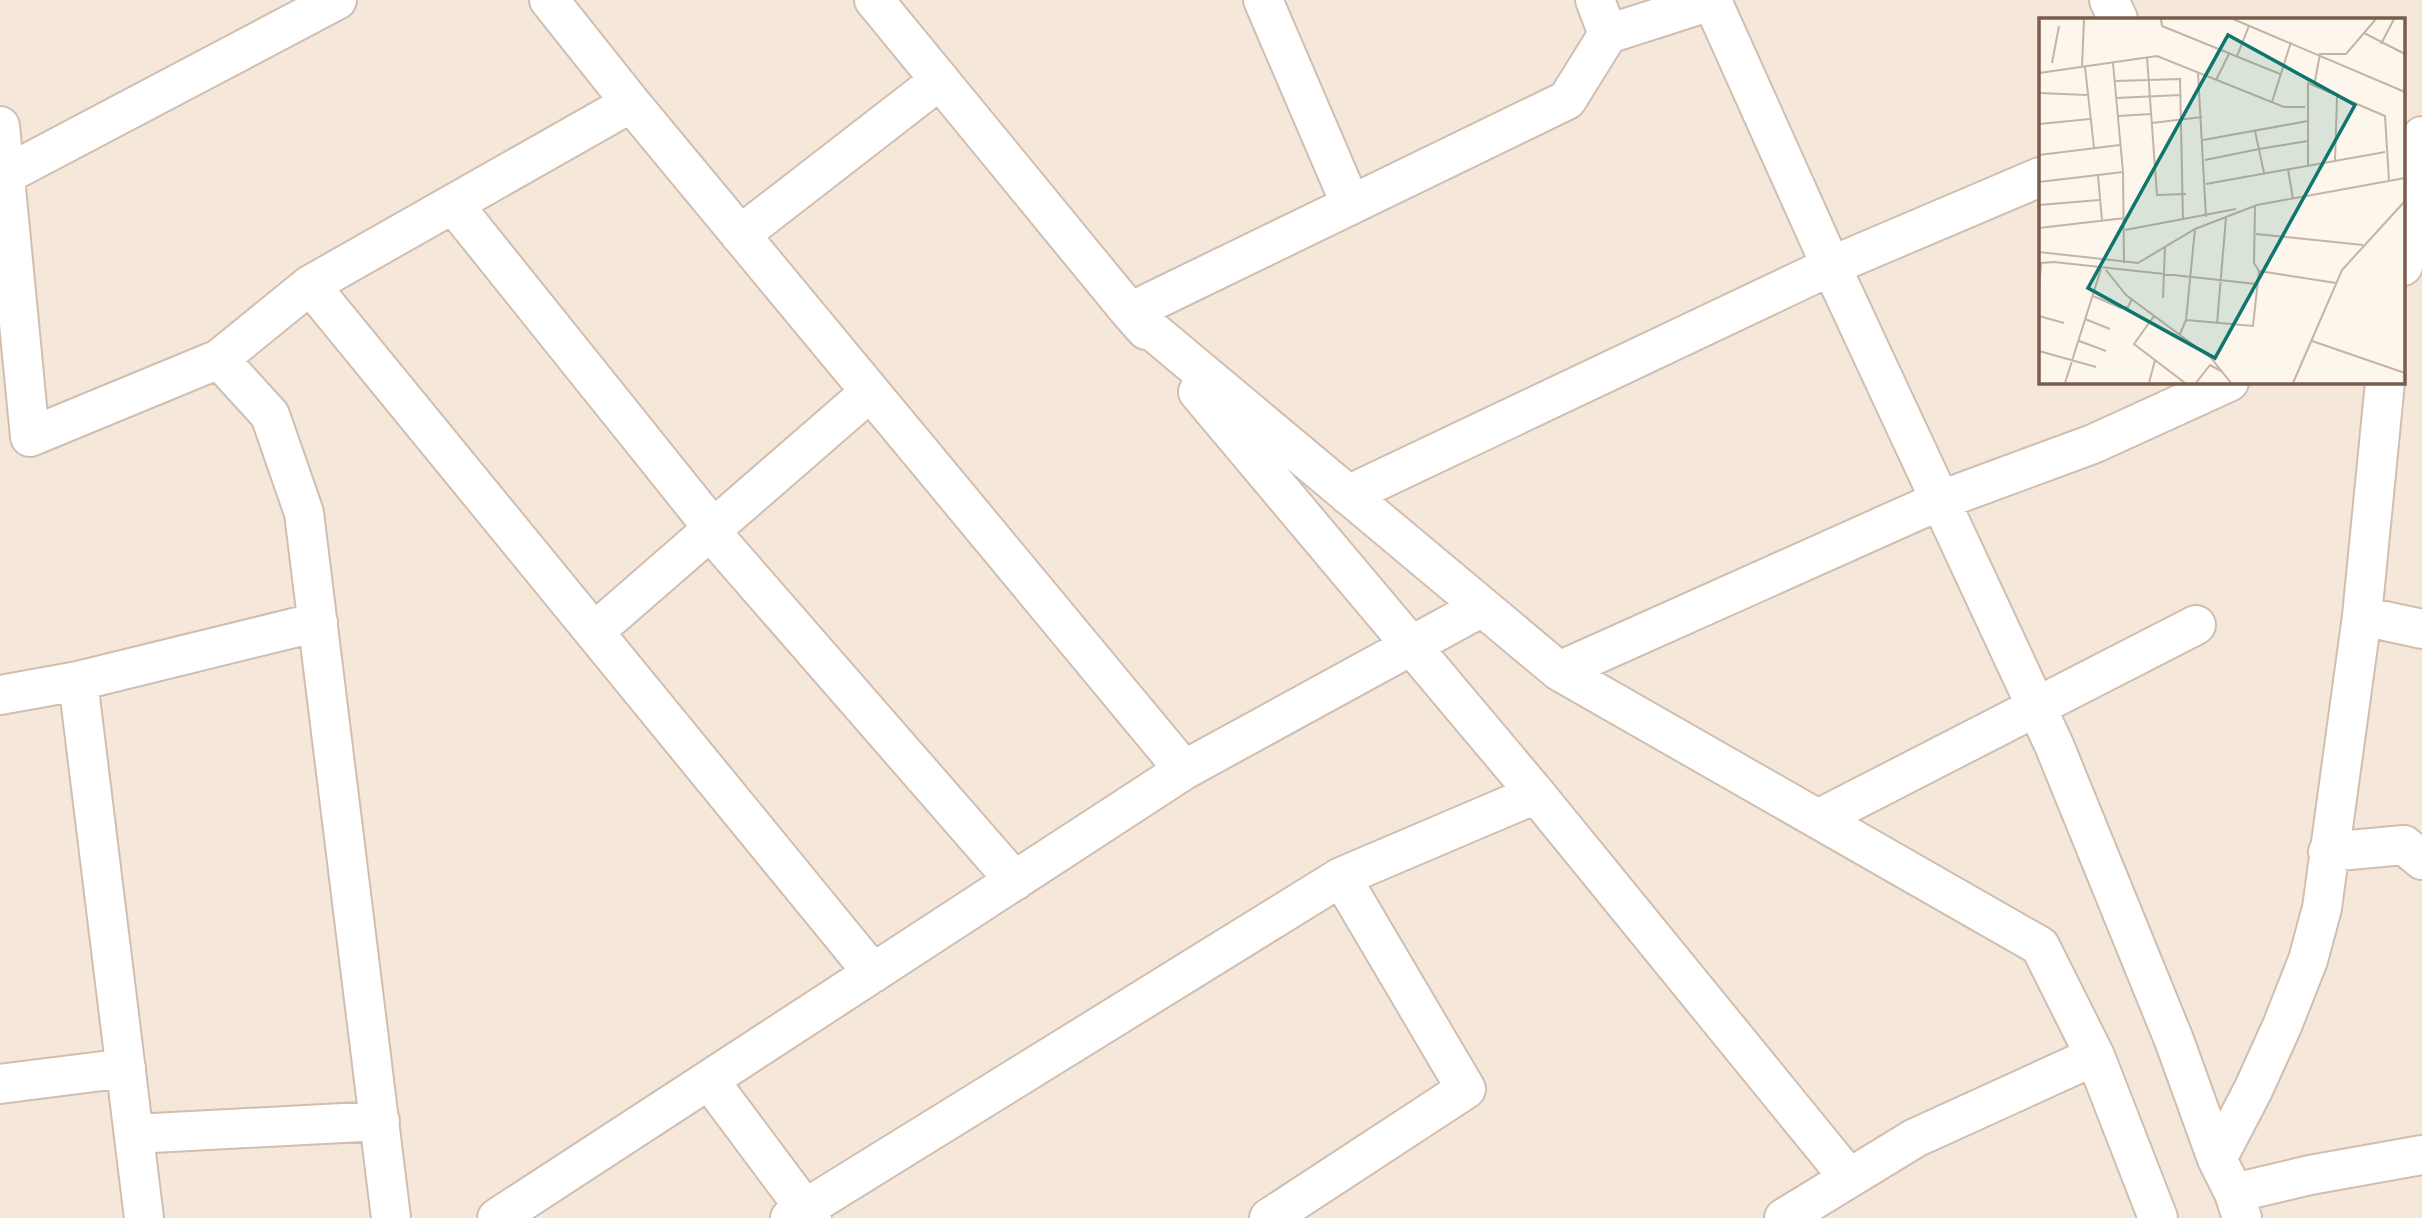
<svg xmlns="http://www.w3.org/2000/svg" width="2422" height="1218" font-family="'Sofia Sans Condensed',sans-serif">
	<rect width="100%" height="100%" fill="#fdf6ec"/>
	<!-- residential -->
	<path fill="#f5e8da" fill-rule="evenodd" d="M0 0H2422V1218H0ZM2040 19H2403V382H2040Z"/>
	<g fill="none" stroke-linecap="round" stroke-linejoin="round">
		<!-- street casing -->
		<g stroke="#d1beb0" stroke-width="42">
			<path id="street" d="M549 0 631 103 1184 770
				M874 0 1130 312 1559 671 2040 946 2095 1056 2158 1218
				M1263 0 1351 205
				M1595 0 1608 34
				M2109 0 2118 19
				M1712 1 1831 266 2054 745 2174 1040 2217 1159 2234 1193 2242 1218
				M0 126 30 437 219 359 310 285 631 103
				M5 175 337 0
				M453 204 713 528
				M740 235 940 80
				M2403 266 2422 136
				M310 285 873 973
				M1146 330 1130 312 1567 100 1608 34 1714 0
				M219 359 270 415 304 513 391 1218
				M1198 392 1536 794 1849 1178
				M1348 495 1831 266 2040 177
				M710 531 1015 881
				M2362 616 2422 629
				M594 632 870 392
				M1559 671 1941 500 2093 444 2229 382
				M78 681 144 1218
				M0 695 78 681 318 622
				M1818 819 2196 625
				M2328 852 2404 845 2422 860
				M709 1080 812 1218
				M0 1084 126 1068
				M134 1134 380 1121
				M2217 1159 2253 1090 2282 1026 2308 960 2322 908 2362 616 2385 382
				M2234 1193 2310 1175 2422 1155
				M497 1218 1184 770 1482 607
				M790 1218 1341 877 1536 794
				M1269 1218 1466 1089 1341 877
				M1784 1218 1915 1138 2095 1056"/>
		</g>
		<!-- street -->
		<use href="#street" stroke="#fff" stroke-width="38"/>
	</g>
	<!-- overview -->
	<g transform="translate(2039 18)">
		<rect width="366" height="366" fill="#fdf6ec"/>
		<path fill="none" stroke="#c5b3a7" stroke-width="2" d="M122 1 123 8 241 56M194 1 366 74M325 15 366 36M342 26 355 1M198 38 210 8M108 39 118 177 147 176M13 45 20 8M74 45 84 154 85 245M43 49 45 1M46 49 55 130M0 55 118 38 245 89H266M159 55 167 199M177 62 190 36M76 63 141 61 144 202M275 68 281 36H307L337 1M0 75 48 77M77 80 142 77M233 84 252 24M79 98 112 96M113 105 163 99M0 106 51 101M216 113 225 155M164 122 269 103M220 131 269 123M0 137 81 127M166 142 220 131M296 143 298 78M269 147V65L346 98 350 163M249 151 254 181M59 157 63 203M0 164 84 154M167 166 346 134M0 187 60 182M0 210 86 200M86 212 197 191M217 216 324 227M0 234 99 245 156 211 218 187 366 160M67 252 87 277 172 340 192 365M220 253 297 265M0 273 2 245 15 244 217 266M54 278 82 290 89 289 93 281M124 280 126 229M0 298 25 305M115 298 95 326 146 365M46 301 71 311M147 302 214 308 220 253 215 245 216 188M178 306 187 199M141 316 147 302 156 211M40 323 67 333M273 323 366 355M0 333 57 349M26 365 62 251M110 365 116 342M157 365 171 347 182 353M254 365 303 252 366 183"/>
		<path fill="#0f766e" fill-opacity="0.15" stroke="#0f766e" stroke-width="3.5" d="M189 17 316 87 176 340 49 270Z"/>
		<rect width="366" height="366" fill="none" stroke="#7a5c4d" stroke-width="3.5"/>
	</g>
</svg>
